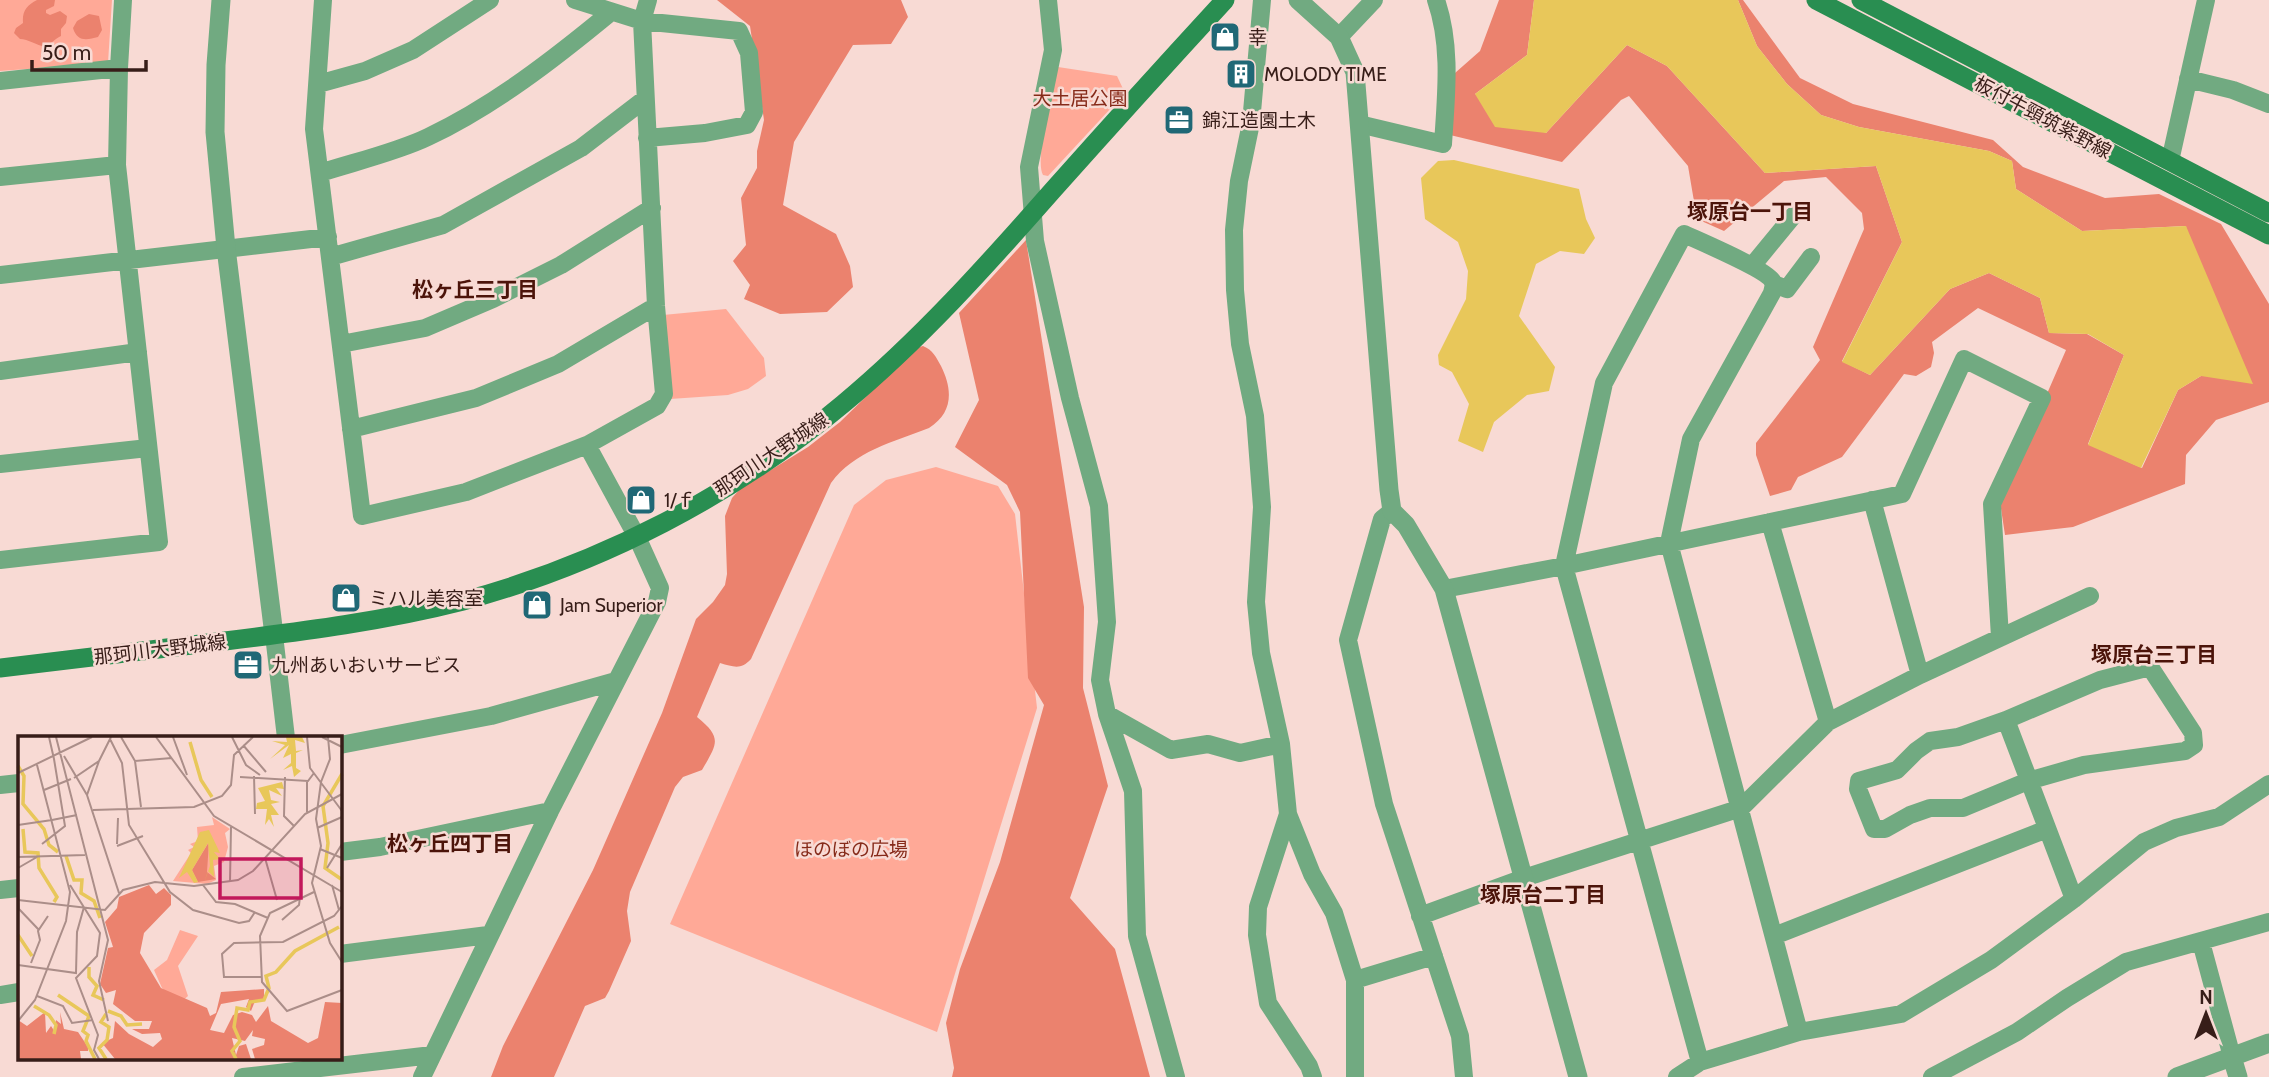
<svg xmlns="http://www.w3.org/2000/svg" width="2269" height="1077" font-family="Cabin,'Noto Sans JP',sans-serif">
	<rect width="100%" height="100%" fill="#f8dad4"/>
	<!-- green -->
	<path fill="#ffa997" d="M0 0H112L108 63 0 71Z
		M1058 67 1117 76 1125 93 1048 176 1043 175C1034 160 1054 87 1058 67Z
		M726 309 764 358 766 376 748 389 728 395 670 399 663 315Z
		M936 467 998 486 1015 514 1037 708 937 1032 670 924 854 505 886 480Z"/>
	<!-- forest -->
	<path fill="#eb826e" d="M37 0H55L54 6 46 10V13L50 15 60 11 67 16 66 23 61 29V36C56 38 50 45 44 46 40 47 28 39 20 39L14 33 16 28 23 23C22 11 27 5 37 0Z
		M901 0 908 17 891 44 853 45 794 142 783 205 836 234 850 266 853 287 827 312 780 314 744 299 750 285 733 261 746 245 741 198 757 168V151L764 120 750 26 717 0Z
		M1499 0H1534L1527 55 1475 94 1546 133 1627 45 1667 66 1765 173 1876 166 1902 242 1842 361 1870 375 1950 289 1989 273 2040 298 2049 333 2087 334 2124 355 2088 444 2142 468 2178 390 2201 376 2186 226 2082 231 2016 189 2012 161 1989 151 1859 127 1821 115 1787 84 1757 46 1738 0H1743L1800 78 1853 104 1993 140 2023 167 2105 198 2159 194 2221 224 2269 304V402L2216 420 2186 455 2185 484 2073 527 2005 535 2000 502 2066 350 1978 308 1932 342 1934 353 1931 367 1916 376 1904 374 1842 457 1798 477 1791 490 1770 496 1756 455V443L1820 360 1813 347 1864 229 1862 213 1826 177 1784 181 1724 231 1697 219 1688 166 1629 96 1621 100 1562 162 1450 135 1455 73 1480 51Z
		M89 14 99 16 102 30 98 37C87 40 77 42 73 28L77 21Z
		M1026 240 1084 607 1083 688 1108 786 1070 898 1115 949 1150 1077H952L954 1068 946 1023 960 969 1000 862 1044 705 1028 678 1020 512 1007 485 955 447 979 400 959 313Z
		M923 346C933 350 936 357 941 366 953 390 953 413 929 428 894 442 854 451 831 483L751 659C741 670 734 667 720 663L697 717C723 738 717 744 702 770L683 777 675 787 630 892 627 911 631 941 609 991 605 998 585 1006 554 1077H491L503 1046 593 870 662 713 696 619 713 602 725 585 727 574 725 516 732 498 740 489 808 447 840 422 916 348Z"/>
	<!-- water -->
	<path fill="#e8c75a" d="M1534 0H1738L1757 46 1787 84 1821 115 1859 127 1989 151 2012 161 2016 189 2082 231 2186 226 2253 384 2201 376 2178 390 2141 468 2088 445 2124 355 2088 334 2049 333 2040 298 1989 273 1950 289 1870 375 1842 362 1902 242 1876 166 1765 173 1667 66 1627 45 1546 133 1495 127 1475 94 1527 55Z
		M1454 160 1579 189 1586 219 1595 238 1584 254 1560 251 1536 264 1519 316 1555 367 1549 391 1527 395 1494 422 1483 452 1458 441 1469 404 1452 372 1439 365 1438 355 1466 299 1468 271 1458 242 1425 219 1421 178 1438 161Z"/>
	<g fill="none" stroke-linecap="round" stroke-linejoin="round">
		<!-- minor -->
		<path stroke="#71aa81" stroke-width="18" d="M323 0 314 129 362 516 466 492 587 445 657 406 664 394 656 306 642 21 648 0
			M575 0 642 21 739 31 749 53 754 112 747 125 705 133 647 138
			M1048 0 1053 50 1029 167 1035 241 1070 398 1099 506 1107 622 1100 680 1107 714 1133 791 1137 936 1176 1077
			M1262 0 1251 123 1239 181 1234 230 1235 290 1240 344 1255 416 1262 507 1256 602 1261 653 1281 744 1288 814 1312 874 1334 913 1355 980V1077
			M1339 37 1374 0
			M2188 79 2233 90 2269 104
			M0 81 119 68
			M318 84 365 71 413 50 490 0
			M1359 124 1443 144C1446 96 1452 46 1436 0
			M2170 161 2206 0
			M320 173C354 162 397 152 428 137 495 105 554 59 611 12
			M0 177 117 165
			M330 257 443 225 581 148 645 99
			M1752 266 1793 216
			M0 275 328 237
			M1774 284 1787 289 1811 257
			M341 344 425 328 493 299 561 265 652 208
			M0 371 138 352
			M351 429 476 398 558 364 656 306
			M0 464 148 448
			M1872 500 1920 675
			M1392 511 1382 519 1348 640 1384 804 1460 1036 1464 1077
			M1770 522 1828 722
			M0 560 159 542 117 165 119 68 123 0
			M1444 589 1564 566 1902 494 1964 359 2042 398 1992 504 2000 637
			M274 635 286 738
			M2150 667 2193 733 2194 745 2185 751 2084 765 2028 781 1963 808H1930L1910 815 1885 829H1874L1858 789 1859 781 1897 770 1916 751 1930 741 1958 737 2006 720 2100 680Z
			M1107 714 1171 750 1208 744 1240 753 1281 744
			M2006 720 2074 899
			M340 745 491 716 616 681
			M0 785 19 783
			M1288 814 1258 907 1257 935 1268 1003 1309 1066 1313 1077
			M340 852 380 847 550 811
			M0 890 19 888
			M1420 916 1524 878 1741 808 1828 722 1920 675 2090 596
			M1774 936 2047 829
			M2201 942 2232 1057
			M340 954 488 935
			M1355 980 1434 956
			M0 995 19 992
			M1700 1062 1564 566 1604 383 1684 234C1699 241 1768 270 1773 282 1774 285 1773 289 1772 293L1691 439 1669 543 1799 1032
			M243 1077 432 1055
			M422 1077 550 811 657 602 660 588 637 537 587 445
			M1677 1077 1700 1062 1799 1032 1901 1014 1991 960 2074 899 2144 842 2176 828 2219 817 2269 784
			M1932 1077 2017 1032 2067 998 2126 962 2269 922"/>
		<!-- tertiary -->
		<path stroke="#71aa81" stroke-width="19" d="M221 0 216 65 215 132 226 248 274 635
			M1298 0 1339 37 1355 72 1389 490 1392 511 1406 525 1444 589 1578 1077
			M2232 1057 2238 1077
			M2177 1077 2269 1043"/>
		<!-- secondary -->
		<path stroke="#298e51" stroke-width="19" d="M1816 0 2269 235
			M1861 0 2269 213
			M0 668C75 659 150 650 225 641 305 631 385 621 463 601 601 564 734 495 843 404 920 340 987 265 1053 190 1110 126 1167 63 1225 0"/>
	</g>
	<!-- icons -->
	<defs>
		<g id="shop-square" transform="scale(1.575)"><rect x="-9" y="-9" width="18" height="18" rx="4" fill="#206876" stroke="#f8dad4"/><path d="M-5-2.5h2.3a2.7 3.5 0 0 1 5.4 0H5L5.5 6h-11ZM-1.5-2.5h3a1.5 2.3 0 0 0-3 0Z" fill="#fff"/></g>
		<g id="building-square" transform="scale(1.575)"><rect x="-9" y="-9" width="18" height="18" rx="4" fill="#206876" stroke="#f8dad4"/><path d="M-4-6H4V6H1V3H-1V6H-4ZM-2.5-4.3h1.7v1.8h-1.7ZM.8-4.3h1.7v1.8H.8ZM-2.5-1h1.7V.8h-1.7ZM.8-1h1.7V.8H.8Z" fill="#fff"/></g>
		<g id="office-square" transform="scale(1.575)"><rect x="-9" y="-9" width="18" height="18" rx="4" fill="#206876" stroke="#f8dad4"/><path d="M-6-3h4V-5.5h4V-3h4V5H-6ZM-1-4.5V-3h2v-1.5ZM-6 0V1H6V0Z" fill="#fff"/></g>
	</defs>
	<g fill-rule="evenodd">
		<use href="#shop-square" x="1225" y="37"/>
		<use href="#building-square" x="1241" y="74"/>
		<use href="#office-square" x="1179" y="120"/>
		<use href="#shop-square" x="641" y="500"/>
		<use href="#shop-square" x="346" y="598"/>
		<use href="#shop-square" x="537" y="605"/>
		<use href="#office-square" x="248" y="665"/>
	</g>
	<g text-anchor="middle" stroke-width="5" stroke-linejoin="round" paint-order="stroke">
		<!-- poi labels -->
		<g font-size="19" fill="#371d18" stroke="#f8dad4" text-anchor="start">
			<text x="1248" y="44">幸</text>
			<text x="1264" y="81">MOLODY TIME</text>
			<text x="1202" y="127">錦江造園土木</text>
			<text x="664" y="507">1/ｆ</text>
			<text x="369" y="605">ミハル美容室</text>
			<text x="560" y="612">Jam Superior</text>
			<text x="271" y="672">九州あいおいサービス</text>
		</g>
		<!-- park labels -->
		<g font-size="19" fill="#862a19" stroke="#f8dad4">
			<text x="1080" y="105">大土居公園</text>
			<text x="851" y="856">ほのぼの広場</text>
		</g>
		<!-- street labels -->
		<g font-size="19" fill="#371d18" stroke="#f8dad4">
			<text transform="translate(2043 117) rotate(28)" y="7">板付牛頸筑紫野線</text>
			<text transform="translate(771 454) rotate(-34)" y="7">那珂川大野城線</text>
			<text transform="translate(160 649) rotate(-7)" y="7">那珂川大野城線</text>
		</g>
		<!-- neighbourhood labels -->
		<g font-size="21" font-weight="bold" fill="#4c140a" stroke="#f8dad4">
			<text x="1750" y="219">塚原台一丁目</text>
			<text x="475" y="297">松ヶ丘三丁目</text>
			<text x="2154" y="662">塚原台三丁目</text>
			<text x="450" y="851">松ヶ丘四丁目</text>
			<text x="1543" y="902">塚原台二丁目</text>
		</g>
	</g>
	<!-- overview -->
	<g transform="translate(18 736)">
		<rect width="324" height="324" fill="#f8dad4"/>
		<path d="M194 81 212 93 207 97 210 111 206 126 196 130 198 144 189 148 155 145 173 117 170 114 176 111 172 108 180 105 179 91 196 89ZM162 194 180 200 160 230 170 260 162 267 144 252 136 234 149 224Z" fill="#ffa997"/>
		<path d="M191 106 189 136 198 143 180 146 174 134ZM131 149 138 158 146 152 153 159V169L126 197 122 217 143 252 189 272 192 280 198 277 203 256 246 253V264L237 265 233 275 228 271 231 263 203 268 192 294 206 297 215 279 224 276 234 279 238 286 250 270 253 285 290 307 300 302 307 266 324 267V323H237L234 313 246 309 247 303 234 300 235 294 227 305 214 302 218 319 221 310 228 308 233 323H97L84 307 95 302 97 285 111 298 135 311 144 303 142 297 124 298 114 293H131L134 285H117L95 268 98 254 88 257 82 248 90 212 95 211 87 186 99 172 101 161ZM27 276 28 297 33 290 37 296 38 284 43 288 42 276 46 293 60 296 70 311V315H62L63 323H0V284L9 290Z" fill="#eb826e"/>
		<path d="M268 1H284L287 7 277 4 278 15 285 14 278 17V32L283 35 276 41 274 30 265 34 273 27V18L265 22 271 9 252 23 267 9 254 5 269 6ZM264 46 266 53 258 52 264 60 251 54 253 64 262 66 253 68 261 79H253L256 91 251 83 247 89 249 73H238L239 67 247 65 240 52ZM191 94 202 117 196 116 202 123 195 124 196 141 190 135 186 147 192 130 190 107 174 134 180 146 176 147 169 136 161 142 182 96Z" fill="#e8c75a"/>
		<path fill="none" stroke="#e8c75a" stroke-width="3.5" d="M172 6 183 44 194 61M0 30 6 40 5 68 26 93 31 109 40 116M5 93 7 116 20 117 21 132 39 161 36 166M48 120 56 144H64L63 157 76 165 82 182M323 143 307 132 310 107 305 70 324 38M0 199 14 220M71 231V241L79 250 75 259 86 264M40 259 71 280 65 295 70 299 68 305 77 323M16 270 31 279 38 289 36 298M90 275 103 280 109 289 124 288M88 323 81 312 89 304 91 291 83 286 88 278M218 323 214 315 222 305 216 291 219 272 230 274 232 266 246 264 251 252 248 240 258 236 277 215 321 191"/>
		<path fill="none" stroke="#ab8e89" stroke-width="2" d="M31 1 36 23M38 1 90 204 81 245 90 285M103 1 117 25 154 22M138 1 196 80 324 156M155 1 169 39M214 1 228 29 242 39M289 1 292 32 324 75M304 1 324 11M310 1 312 23 303 46 298 83 303 110 294 147 312 207 324 226M92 3 104 27 111 89 152 156 175 174 221 187 231 185 237 176M225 9 248 36M46 20 69 59M81 25 69 59 101 157M117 25 123 71M0 37 74 1M236 40 237 78M222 41 290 45 296 37M267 41 266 80 276 90M56 42 81 25 93 1M289 45V76M26 54 53 43M75 74 176 71 204 60 213 49 216 19 235 1M34 84 59 79M0 89 34 84M299 92 324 81M24 108 47 90 36 23M99 108 100 82M99 110 125 100M302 113 324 122M0 121 67 119M247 122 259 164M0 132 19 121M309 132 324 108M212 146 213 91M52 149 82 197 79 220 58 242 80 299 76 314 81 323M185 149 198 166 217 168 250 182M314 149 321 174M0 155 1 173 21 194M296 156 252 177 242 200 244 246 269 275 324 254M0 164 87 174 105 154 137 146 176 150 220 144 235 135 287 78 324 58M264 184 281 169 282 161M13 227 22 204 20 195 30 180M0 229 58 237 59 196 66 171M243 241H206L204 218 216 207 265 206 316 180 324 170M19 260 45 270 54 287 75 284M0 285 17 264 48 185 52 156 19 29"/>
		<path fill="#c2185b" fill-opacity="0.15" stroke="#c2185b" stroke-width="3.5" d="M202 123H283V162H202Z"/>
		<rect width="324" height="324" fill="none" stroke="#371d18" stroke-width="3.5"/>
	</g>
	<!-- north arrow -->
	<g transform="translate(2206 1014)" stroke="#f8dad4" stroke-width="5" paint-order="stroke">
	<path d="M0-5L12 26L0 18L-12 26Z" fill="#371d18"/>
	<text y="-10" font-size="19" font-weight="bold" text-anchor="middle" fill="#371d18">N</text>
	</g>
	<!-- scale -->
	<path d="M32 60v10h114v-10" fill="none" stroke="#371d18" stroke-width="3.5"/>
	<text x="42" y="60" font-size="21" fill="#371d18" stroke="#f8dad4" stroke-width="5" paint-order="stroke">50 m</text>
</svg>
